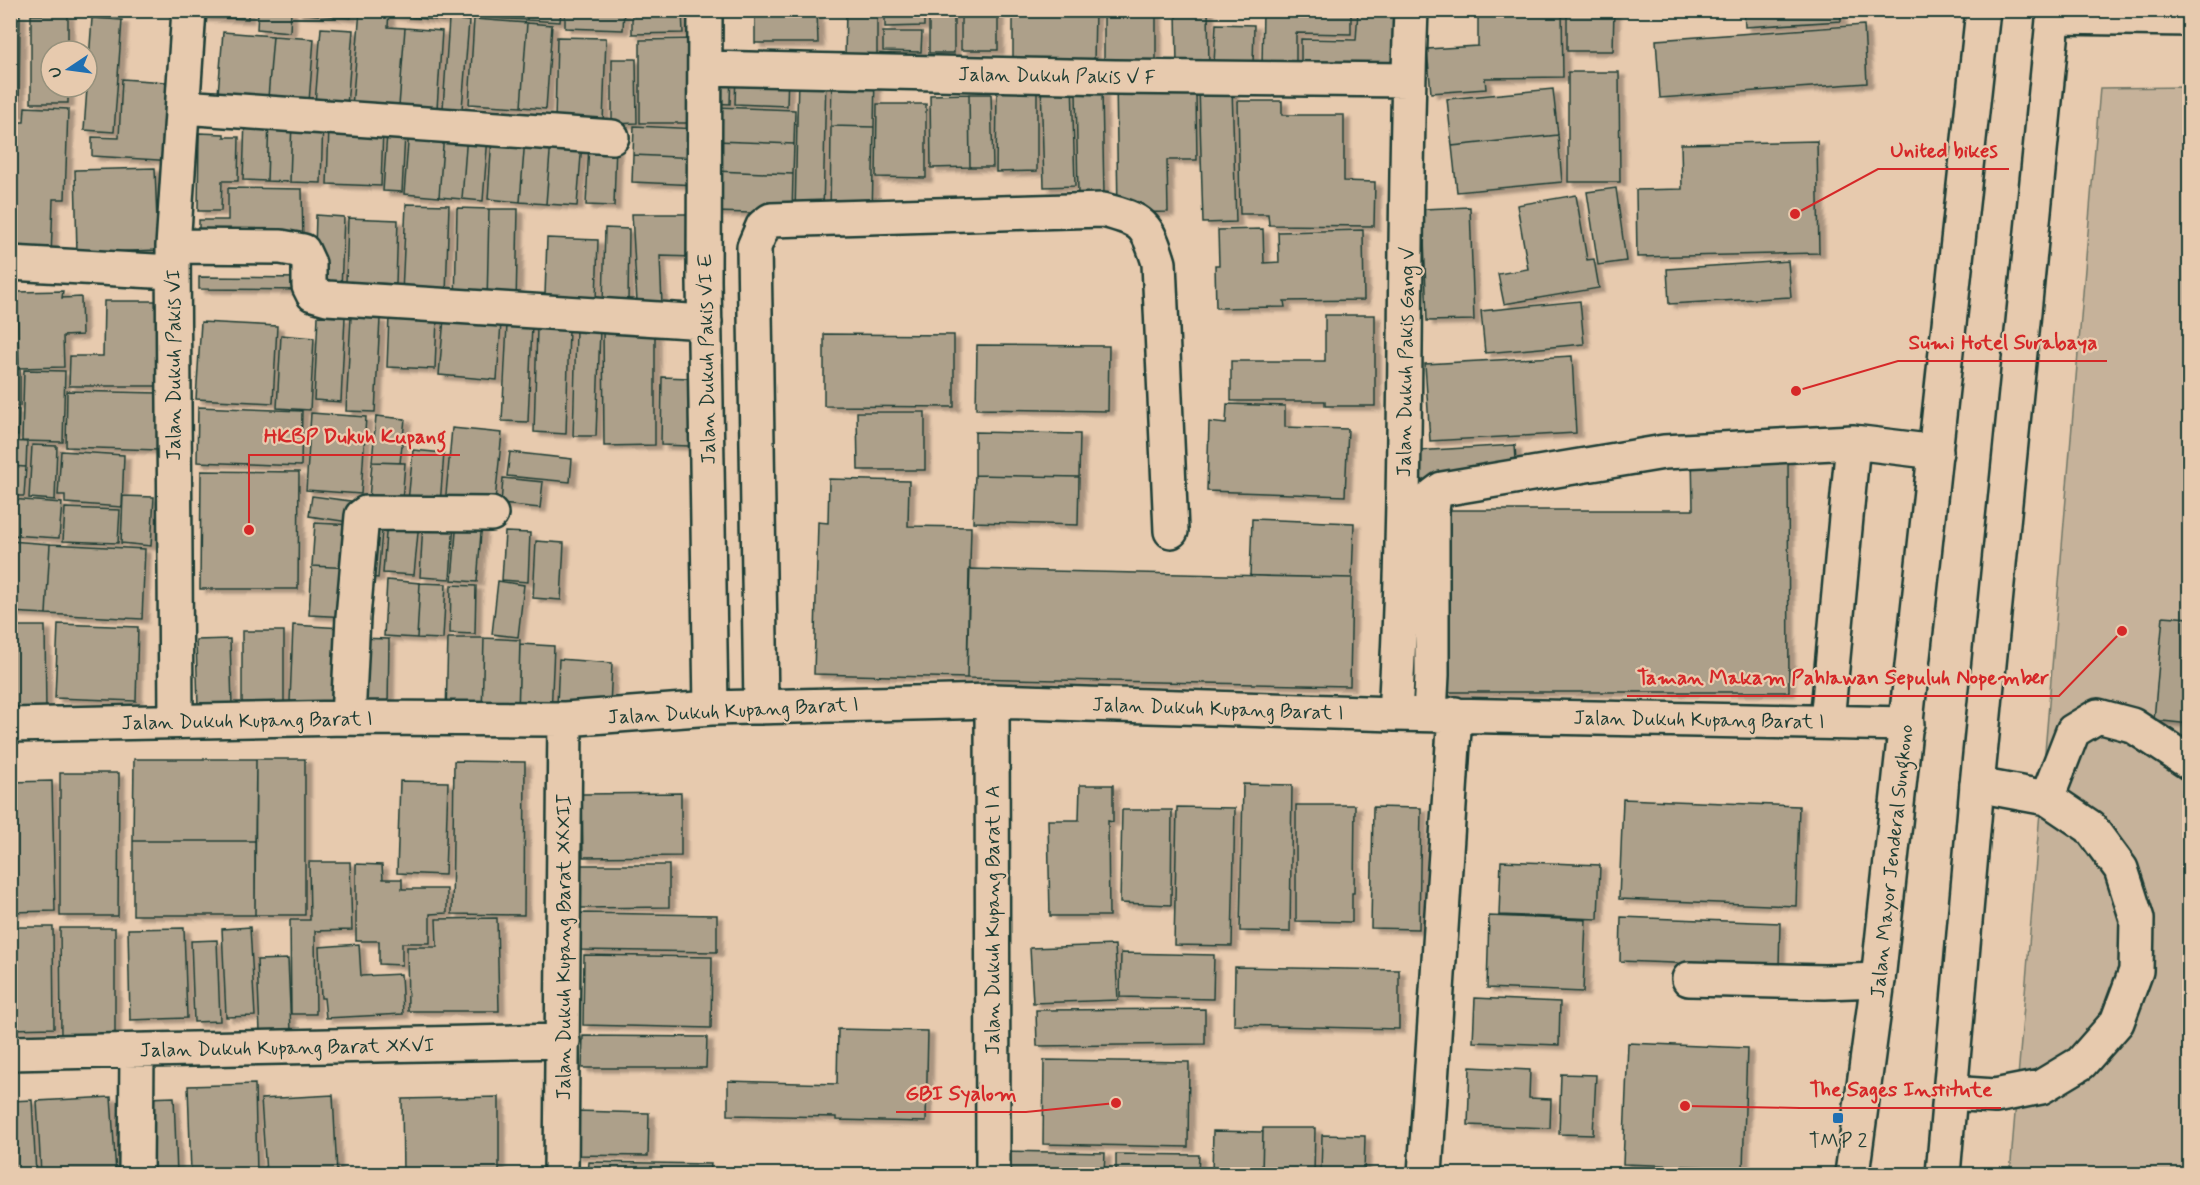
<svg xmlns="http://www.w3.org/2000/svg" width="2200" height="1185" font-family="Mynerve,sans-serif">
	<defs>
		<filter id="shadow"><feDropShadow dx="6" dy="4" stdDeviation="1.5" flood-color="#0004"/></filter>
	</defs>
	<rect width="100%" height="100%" fill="#e7caae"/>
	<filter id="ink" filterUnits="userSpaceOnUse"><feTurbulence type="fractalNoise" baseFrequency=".0167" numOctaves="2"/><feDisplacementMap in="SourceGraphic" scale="12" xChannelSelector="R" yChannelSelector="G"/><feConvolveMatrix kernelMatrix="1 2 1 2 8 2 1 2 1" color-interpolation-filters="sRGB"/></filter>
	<g filter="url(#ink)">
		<!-- green -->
		<path fill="#c6b29a" stroke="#727867" stroke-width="1.5" d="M2189 87V1174H2010L2100 88Z"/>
		<!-- building -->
		<path fill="#ada08a" stroke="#1f3d34" stroke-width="1.5" filter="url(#shadow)" d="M202 10H248V19L202 17Z
			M258 10H291L290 32 257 29Z
			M296 10H352L351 18 296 13Z
			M360 10H389L388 27 405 28 399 106 352 107Z
			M391 10H415V18L391 15Z
			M418 10H447L446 21 417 18Z
			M456 10H494L493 18 455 15Z
			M494 10H528L527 20 493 18Z
			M528 10H561L560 22 527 20Z
			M565 10H624L623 30 565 28Z
			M632 10H682L683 33 632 34Z
			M755 10H817L818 43H755Z
			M846 10H877V58L845 57Z
			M885 10H924V26L885 27Z
			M929 10H954V53H929Z
			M961 10H998V50H961Z
			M1013 10H1095L1094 63 1013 62Z
			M1104 10H1156V61H1104Z
			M1176 10H1208L1209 66 1177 67Z
			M1263 10H1351V34L1296 33V66L1262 65Z
			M1358 10H1394L1393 72 1301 71V39L1356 40Z
			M1478 10H1562L1563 77 1485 78 1486 89 1431 93 1427 49 1478 46Z
			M1567 10H1614L1613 51H1567Z
			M1744 10H1840L1841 21 1745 27Z
			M10 15H20L19 114H10Z
			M31 15H68V51H51V87H68V103H31Z
			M92 18 122 20 114 132 84 130Z
			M449 19 469 21 462 109 443 108Z
			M474 19 527 23 521 107 469 104Z
			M527 23 552 25 546 109 521 107Z
			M1216 24 1254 25 1253 65 1214 64Z
			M1864 25 1867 83 1660 98 1656 40Z
			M321 28 353 30 347 106 315 104Z
			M405 28 442 31 437 109 399 106Z
			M223 32 273 36 268 98 218 94Z
			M883 32H922L921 52 883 51Z
			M273 36 314 39 309 102 268 98Z
			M557 37 606 38 603 123 555 121Z
			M694 39V123H640V40Z
			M612 59H636L637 123 612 124Z
			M709 70 731 72 730 104 708 103Z
			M736 72 788 74 787 106 735 104Z
			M1568 72H1619L1620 182H1568Z
			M798 74H826L823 215 795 214Z
			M832 74 875 75 874 127 831 126Z
			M122 79 180 83 175 161 92 156V137L119 138Z
			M1116 79 1196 93 1197 160H1167L1168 212 1118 213Z
			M1072 80 1075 186 1044 187 1041 81Z
			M1199 87H1232L1236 222 1203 223Z
			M1037 88V171L996 172 997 89Z
			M1553 89 1558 135 1452 146 1447 99Z
			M1076 91H1102L1104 194H1078Z
			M969 94H991L993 167H970Z
			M969 94 970 167 931 168 930 95Z
			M1238 101H1282V115H1344V181L1375 182 1374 226 1269 225 1268 214H1240Z
			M877 104H926V178L876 177Z
			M25 107 68 109 65 199H53L51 259 10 258V122H24Z
			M717 107 795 110 794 144 716 141Z
			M245 118 269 119 267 181 243 180Z
			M269 119 292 120 290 182 267 181Z
			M292 120 323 121 321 183 290 182Z
			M329 126 383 129 381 186 327 184Z
			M634 126 700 129 699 158 633 155Z
			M831 126 874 127 872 217 830 216Z
			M409 130 444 133 439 197 404 194Z
			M199 133 224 134V137H239L238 181H222L221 211H198Z
			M387 133 405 134 402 192 383 191Z
			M444 133 467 134 462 199 439 197Z
			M467 134 488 136 483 201 462 199Z
			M1558 135 1562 182 1457 192 1452 146Z
			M492 136 525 138 520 202 488 199Z
			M525 138 551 140 546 204 520 202Z
			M551 140 582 143 577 206 546 204Z
			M716 141 794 144 793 174 715 171Z
			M1817 141 1819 253 1637 257 1636 190 1682 189 1681 144Z
			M589 142 616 143 614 206 586 205Z
			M633 155 699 158 698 185 632 182Z
			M155 168 158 250 77 253 75 170Z
			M715 171 793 174 792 214 714 212Z
			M228 188 302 189 303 243 199 238V220H228Z
			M1616 188 1626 261 1598 265 1587 192Z
			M1576 195 1587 260 1594 259 1599 288 1504 304 1498 274 1528 269 1517 205Z
			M406 204 449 205 446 294 402 293Z
			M1470 207 1474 320 1427 321 1423 209Z
			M457 208 489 209 487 305 455 304Z
			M489 209H518L516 306 487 305Z
			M632 214H696V257L660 256 662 304 637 302Z
			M316 215 344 217 341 289 314 288Z
			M348 218 398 220 396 284 346 282Z
			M605 228 629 229 628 303H603Z
			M1263 229 1264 263 1279 262 1278 232 1363 230 1364 300 1284 301 1285 307 1216 308 1215 265H1219L1218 230Z
			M547 238 598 240 596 301 545 295Z
			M1788 261 1791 297 1669 304 1667 269Z
			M199 277 304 278V290L199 289Z
			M63 291 62 298 81 297 82 335 63 336 64 367 19 368 17 292Z
			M104 301H156L159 386H69L70 356H103Z
			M1580 301 1584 344 1485 353 1481 311Z
			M1325 315H1375V406H1325V401H1231V361H1325Z
			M318 316 345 317 341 402 314 400Z
			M389 316 437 318 435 369 387 367Z
			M351 317 380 319 375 412 346 411Z
			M444 318 501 323 497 380 439 375Z
			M201 322 277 326 273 403 196 399Z
			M507 324 532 325 528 422 502 421Z
			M537 327 569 328 566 434 534 432Z
			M603 327H655V445L604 446Z
			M576 329 600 330 596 436H573Z
			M824 334 954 335V407L824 406Z
			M281 335 314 338 310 410 277 408Z
			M977 345 1109 346 1108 411 976 409Z
			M1572 356 1576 433 1430 441 1425 364Z
			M10 369H20V406L10 405Z
			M24 370 65 371 63 442 22 441Z
			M662 377 690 378 689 446 661 445Z
			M67 391 159 393 158 450 66 447Z
			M1227 404 1285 406V427L1348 429 1345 496 1207 491 1209 422 1226 424Z
			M198 407 302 411 301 466 197 462Z
			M10 409 19 410 18 436 10 435Z
			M857 412H925V470H858Z
			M311 413 366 417 361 494 306 490Z
			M376 416 405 419 400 463 372 462Z
			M452 428 502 433 494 510 445 505Z
			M975 432 1080 434 1079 477 975 475Z
			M10 441 27 442 26 467 10 466Z
			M32 445 57 446 55 500 29 498Z
			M1515 445 1517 475 1417 481 1415 451Z
			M413 450 444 453 440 505 408 502Z
			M61 451 124 455 122 507 65 503V495H58Z
			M510 452 572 459 570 482 507 476Z
			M1788 452 1789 692H1439V510H1693L1692 453Z
			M372 462 405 463 402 502 369 499Z
			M10 466 26 467 24 496H10Z
			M201 471 299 472 298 589H200Z
			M975 475 1079 477 1078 525 973 522Z
			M503 478 543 482 540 508 501 504Z
			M829 479 909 481 908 526 971 527 967 678 814 674 818 522 828 523Z
			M123 496 154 497 151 546 121 543Z
			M312 496 358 502 355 523 309 516Z
			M10 499 62 503 59 538 10 535Z
			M65 508 120 510 118 543 63 541Z
			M366 517 383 519 378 578 361 576Z
			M1252 519 1354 523 1352 578 1250 576Z
			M387 520 419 522 414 575 383 573Z
			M457 520 482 521 477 582 452 580Z
			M423 521 454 523 450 579 420 577Z
			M315 523 354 525 352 568 312 566Z
			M505 532 530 533 528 582 502 580Z
			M10 541 50 544 46 614 10 612Z
			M536 541 564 543 561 600 533 598Z
			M50 544 145 549 142 619 46 614Z
			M312 566 352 568 349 617 309 615Z
			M969 569 1352 578 1350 686 967 678Z
			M387 580 420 583 417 638 384 636Z
			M498 581 524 585 518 637 492 634Z
			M420 583 446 584 443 639 417 638Z
			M451 585 476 586 475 634 450 633Z
			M2163 616 2190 618V724L2154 720Z
			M58 624 138 627 136 701 55 698Z
			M293 625 343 628 339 703 290 701Z
			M10 626H45L46 712H10Z
			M242 631H284V709H242Z
			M357 638 389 639 388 707 356 706Z
			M448 638H484L482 714 446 713Z
			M484 638 520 640 518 715 482 714Z
			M230 639 232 706 198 707 196 640Z
			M520 644 554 646 551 716 518 715Z
			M559 659 612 663 610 707 557 704Z
			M134 759H256L255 841H133Z
			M256 759H305V915H255Z
			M454 761 525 762 524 915 452 914Z
			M60 773H119L118 916H60Z
			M52 781 55 911 10 912V782Z
			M400 781 448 782 445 875 397 873Z
			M1243 784 1292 785 1290 932 1240 931Z
			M1080 785H1113V822L1108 821 1109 916H1050L1048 820H1079Z
			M681 793V856L583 857 582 794Z
			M1623 799 1799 806 1796 906 1619 899Z
			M1296 805H1355L1354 893H1352V922L1296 921Z
			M1177 807 1235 808 1232 946 1174 945Z
			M1373 807 1421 808 1419 929 1371 928Z
			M1122 810H1172L1171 905 1120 903Z
			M133 841H255V915H133Z
			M1501 861 1600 865 1598 919 1499 915Z
			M309 862H350L352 930 315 931 316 1014H291L290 920H310Z
			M356 864 382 865 383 879H402V889H447V913L430 914V943H402V965L379 964V941H356Z
			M581 865H669V907L581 908Z
			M580 913 717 915V952L579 950Z
			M1489 916 1586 920 1583 992 1487 988Z
			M1621 917 1780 923 1779 967 1620 961Z
			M497 918 499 1011H408L407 947H437L436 919Z
			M10 927H53L54 1028 10 1029Z
			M250 927 255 1016 226 1017 222 929Z
			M60 928H115V1038H61Z
			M184 928 187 1018 130 1020 128 929Z
			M217 940 220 1021 194 1022 191 941Z
			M359 944 361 976 401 974 403 1014 326 1018 324 998H321L319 947Z
			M1115 945 1118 1000 1033 1003 1030 948Z
			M1121 953 1214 955 1213 999 1120 997Z
			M584 955 712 957 711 1028 583 1025Z
			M288 959 291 1031 260 1032 257 960Z
			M1235 967 1399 970V1029L1234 1025Z
			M1475 998 1560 1002 1559 1045 1473 1042Z
			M1205 1009V1044L1037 1046 1036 1010Z
			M838 1029 928 1031 926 1122 836 1120V1117L728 1115V1081L837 1084Z
			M583 1036 707 1037 706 1068H582Z
			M1628 1043 1747 1048 1743 1168 1623 1164Z
			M1044 1060 1189 1062 1188 1147 1043 1144Z
			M1470 1067 1530 1070 1529 1098 1551 1099 1550 1128 1468 1125Z
			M1561 1074 1596 1075 1593 1135 1559 1134Z
			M255 1084 257 1174H191L188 1086Z
			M333 1095 337 1173 266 1174 261 1099Z
			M111 1097 116 1174H41L37 1101Z
			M174 1097 177 1174H149L146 1098Z
			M499 1097V1174H403L402 1099Z
			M32 1100 36 1174H10V1101Z
			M576 1111 649 1113 648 1156 575 1155Z
			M1263 1128H1315L1314 1174H1262Z
			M1213 1131 1263 1132 1262 1174H1212Z
			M1322 1135 1365 1136 1364 1174H1321Z
			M1003 1151 1105 1153 1104 1174H1003Z
			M1116 1154 1199 1155 1198 1174H1116Z
			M589 1162 711 1164 710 1174H588Z"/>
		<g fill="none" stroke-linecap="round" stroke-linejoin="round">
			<!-- minor casing -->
			<g stroke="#1f3d34" stroke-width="38">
				<path id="minor" d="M705 10 704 281 711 708
					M2053 17 2190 19
					M706 68 1115 77 1408 80
					M183 107 612 137
					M173 246 281 247 303 251 309 264V286L313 294 327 298 705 322
					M10 263 172 272
					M992 701 993 1174
					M761 707 754 247 763 226 771 220 1103 210C1143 220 1147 224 1159 263L1171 531
					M1395 714C1409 480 1402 245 1411 10
					M1430 714 1432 675V511L1434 495 1442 489 1664 452 1853 442
					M348 718 353 617 362 516 366 513 491 514
					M176 720 173 246 189 10
					M1827 722 1853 442 1936 452
					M10 725 348 718 565 719 711 708 992 701 1395 714 1907 724
					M2047 798 2073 731 2098 716 2132 725 2190 763
					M1689 979 1825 982 1878 980
					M10 1053 563 1041
					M1949 1093 1995 1096 2041 1087 2081 1063 2117 1022 2136 971 2137 919 2121 869 2090 827 2047 798 1977 785
					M136 1174 137 1051
					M561 1174 565 719
					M1425 1174 1455 714"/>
			</g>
			<!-- major casing -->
			<g stroke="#1f3d34" stroke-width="38">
				<path id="major" d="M1852 1174 1878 980 1983 10
					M1943 1174 1977 785 2054 10"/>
			</g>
			<!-- minor -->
			<use href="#minor" stroke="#e7caae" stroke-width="33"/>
			<!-- major -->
			<use href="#major" stroke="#e7caae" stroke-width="33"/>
		</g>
	</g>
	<!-- markers -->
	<rect fill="#1f6fb2" stroke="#e7caae" stroke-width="2" x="1832" y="1112" width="12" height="12" rx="3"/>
	<g text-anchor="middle" stroke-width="4.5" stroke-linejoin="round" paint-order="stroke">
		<!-- street labels -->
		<g font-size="20" fill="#1f3d34" stroke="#e7caae">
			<text transform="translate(1057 75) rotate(1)" y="7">Jalan Dukuh Pakis V F</text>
			<text transform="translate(706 359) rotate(-91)" y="7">Jalan Dukuh Pakis VI E</text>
			<text transform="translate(1405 362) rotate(-89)" y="7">Jalan Dukuh Pakis Gang V</text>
			<text transform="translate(173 365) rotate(-90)" y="7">Jalan Dukuh Pakis VI</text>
			<text transform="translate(1218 708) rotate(2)" y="7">Jalan Dukuh Kupang Barat I</text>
			<text transform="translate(733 710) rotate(-3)" y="7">Jalan Dukuh Kupang Barat I</text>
			<text transform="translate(1699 719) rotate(1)" y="7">Jalan Dukuh Kupang Barat I</text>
			<text transform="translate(247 720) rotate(-1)" y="7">Jalan Dukuh Kupang Barat I</text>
			<text transform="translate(1891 861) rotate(-84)" y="7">Jalan Mayor Jenderal Sungkono</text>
			<text transform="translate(992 920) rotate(-90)" y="7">Jalan Dukuh Kupang Barat I A</text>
			<text transform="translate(563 947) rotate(-90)" y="7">Jalan Dukuh Kupang Barat XXXII</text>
			<text transform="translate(287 1047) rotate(-1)" y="7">Jalan Dukuh Kupang Barat XXVI</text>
		</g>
		<!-- poi labels -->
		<g font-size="20" fill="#1f3d34" stroke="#e7caae">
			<text x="1838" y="1147">TMP 2</text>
		</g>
	</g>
	<!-- callouts -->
	<path fill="none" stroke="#d62828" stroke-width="2" d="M1795 214L1878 169H2009M1796 391L1898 361H2107M249 530L249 455H460M2122 631L2059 696H1627M1685 1106L1800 1108H2001M1116 1103L1026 1112H896"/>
	<g fill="#d62828" stroke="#e7caae" stroke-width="2">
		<circle cx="1795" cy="214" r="6"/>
		<circle cx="1796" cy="391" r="6"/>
		<circle cx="249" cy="530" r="6"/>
		<circle cx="2122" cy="631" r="6"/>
		<circle cx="1685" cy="1106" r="6"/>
		<circle cx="1116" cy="1103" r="6"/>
	</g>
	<g font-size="21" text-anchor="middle" font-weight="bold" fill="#d62828" stroke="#e7caae" stroke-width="4.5" stroke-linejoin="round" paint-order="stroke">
		<text x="1944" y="157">United bikes</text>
		<text x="2003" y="349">Sumi Hotel Surabaya</text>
		<text x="355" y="443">HKBP Dukuh Kupang</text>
		<text x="1843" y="684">Taman Makam Pahlawan Sepuluh Nopember</text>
		<text x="1901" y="1096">The Sages Institute</text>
		<text x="961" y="1100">GBI Syalom</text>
	</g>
	<!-- margin -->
	<rect width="2200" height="1185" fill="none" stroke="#e7caae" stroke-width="36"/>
	<rect x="18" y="18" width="2164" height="1149" fill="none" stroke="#1f3d34" stroke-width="2" filter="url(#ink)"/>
	<!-- north arrow -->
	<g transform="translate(69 69) rotate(257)"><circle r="28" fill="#e7caae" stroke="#97927d" stroke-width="1.5"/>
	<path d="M0-4.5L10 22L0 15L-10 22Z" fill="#1f6fb2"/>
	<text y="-9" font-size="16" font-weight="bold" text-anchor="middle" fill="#1f3d34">U</text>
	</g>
</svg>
